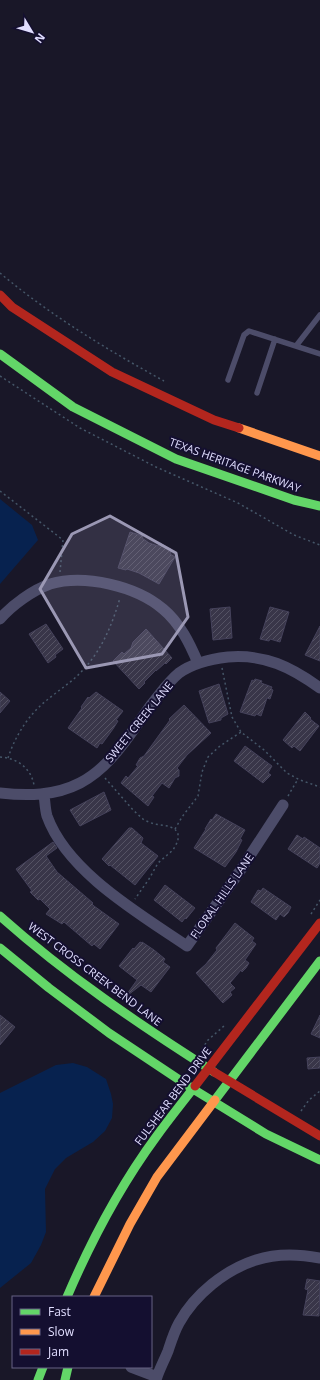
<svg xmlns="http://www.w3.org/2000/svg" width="320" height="1380" font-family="'Open Sans',sans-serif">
	<defs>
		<pattern id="building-hatch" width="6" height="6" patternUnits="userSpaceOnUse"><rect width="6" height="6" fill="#393649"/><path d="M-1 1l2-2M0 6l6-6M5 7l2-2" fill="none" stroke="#555364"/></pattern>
	</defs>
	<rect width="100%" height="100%" fill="#191728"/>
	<!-- water -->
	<path fill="#07224f" d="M0 499 32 525 38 540 0 584Z
		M73 1063 87 1067 106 1079 111 1094 113 1104 112 1118 105 1131 93 1142 66 1158 55 1169 45 1189 46 1232 41 1245 31 1263 0 1288V1093L56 1065Z"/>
	<!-- building -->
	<path fill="url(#building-hatch)" stroke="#45425b" d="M130 532 143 536 142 538 149 543 158 546 160 543 172 550 170 554 175 557 159 584 139 573 127 569 126 570 118 568Z
		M230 607 232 638 213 640 210 609Z
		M270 607 289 612 280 642 270 639 269 641 260 639Z
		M46 624 63 649 55 655 56 657 48 663 29 634Z
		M320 626V661L305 655Z
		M146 629 172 658 166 664 165 663 156 671V670L144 682 145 683 139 689 113 661 122 652 124 654 131 648 133 642Z
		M255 679 262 681 261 683 272 687 271 689 273 690 270 699 267 698 261 716 256 714 255 716 240 712 252 680 254 681Z
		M219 684 228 714 221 718V720L209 723 199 691Z
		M0 692 10 701 0 713Z
		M96 692 123 711 116 720 118 721 113 729 102 744 100 743 97 748 68 728 82 708 81 707 88 697 89 698Z
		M184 705 211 733 187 755 177 768 179 770V776L175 778 169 788 162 783 152 796 154 797 148 806 121 783 126 776 128 778 138 766 136 765 140 758 144 756 170 720 169 719Z
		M305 712 311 718 310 719 319 726 300 751 294 746 292 748 283 740Z
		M245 746 272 766 268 773 271 775 263 783 234 761Z
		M104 792 111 810 80 826 70 810Z
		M216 814 245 830 240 839 242 840 236 852 225 867 194 848 206 829H205L211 819 212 820Z
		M129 828H132L143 838 141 843 158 856 135 885 110 865 109 866 102 859Z
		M297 835 303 839 304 837 320 848V863L317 868 288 849Z
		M53 842 57 848 46 856 57 872 93 903 92 904 94 906 119 924 100 949 94 944 92 946 64 922 62 924 46 914 50 909 40 899 38 900 30 892 32 891 16 869Z
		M165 885 195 908 186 919 185 918 182 922 154 900Z
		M263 888 291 907 288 913 284 917 280 914 276 920 251 902 258 890 261 891Z
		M235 923 254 938 252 941 256 944 245 960 249 963 246 968 242 972 241 970 230 983 235 988 230 992 232 995 223 1003 196 973 206 964 217 950 216 948Z
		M140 942 142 943V942L154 950 165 959 163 962 170 967 151 992 141 985 128 995 127 994 137 980 119 966 133 948 134 949Z
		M0 1015 15 1027 0 1045Z
		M320 1015V1038L311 1034Z
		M320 1057V1068L308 1069 307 1058Z
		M307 1279 320 1281 319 1316 303 1315 308 1290 305 1289Z"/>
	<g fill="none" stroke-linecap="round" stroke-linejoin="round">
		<!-- path -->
		<path stroke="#455668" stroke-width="1.5" stroke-dasharray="2 3" stroke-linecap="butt" d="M0 273C50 315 106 349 164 381
			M0 376 80 428 156 467 238 503 294 535 320 545
			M0 491 63 540 60 572
			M222 668 232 717 241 732 264 750 287 773 300 780 320 787
			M0 757C17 758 31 768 34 785
			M8 758C15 736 29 714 47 700 59 690 72 682 82 671 102 650 112 625 120 598
			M105 778 133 810 144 820 154 824 168 826 175 829 178 834V841L173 850 158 863 149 879 135 899
			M288 796 298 779
			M175 829 182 817 198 796 202 772 208 757 220 746 241 732
			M311 914 320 900
			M202 1049 208 1040 224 1026
			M301 1111 309 1100 320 1091"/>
		<!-- lane -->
		<path stroke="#4c4c69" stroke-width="5.5" d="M296 346 320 315
			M228 380 244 335 249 331 320 354
			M257 393 275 339"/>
		<!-- street -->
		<path stroke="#4c4c69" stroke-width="11" d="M0 619C12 605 33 590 50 584 85 574 136 586 163 609 180 623 190 644 198 663
			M0 793C27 796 55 796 80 783 111 767 131 733 151 705 160 694 168 682 179 673 193 663 211 659 228 657 265 654 291 667 320 688
			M44 795C45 801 45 809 47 816 67 872 140 914 187 946L240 871 283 805
			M131 1367 157 1377
			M156 1380C159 1370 164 1361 168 1351 171 1342 174 1332 179 1323 195 1294 225 1270 256 1260 277 1253 299 1254 320 1258"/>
		<!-- fast -->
		<path stroke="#63d668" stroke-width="9" d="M0 354 73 407 176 459 294 500 320 506
			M0 916C66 975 140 1025 214 1072
			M0 948 49 988 109 1033 193 1089 266 1134 320 1160
			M215 1100 320 961
			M67 1297C91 1241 120 1186 156 1137 169 1119 182 1103 195 1086
			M38 1380 43 1367
			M65 1380 68 1367"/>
		<!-- slow -->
		<path stroke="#ff974d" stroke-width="9" d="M239 428 320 456
			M94 1297 130 1224 157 1177 215 1100"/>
		<!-- jam -->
		<path stroke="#b3261e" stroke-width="9" d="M0 295 12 307 112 372 214 420 239 428
			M214 1072 320 1136
			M195 1086 320 923"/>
	</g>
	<!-- marked area -->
	<path fill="#9b98b4" fill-opacity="0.2" stroke="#9b98b4" stroke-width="3" stroke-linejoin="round" d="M110 516 176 553 188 617 162 654 86 668 40 589 72 534Z"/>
	<g text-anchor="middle" stroke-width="4" stroke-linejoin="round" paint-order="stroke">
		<!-- street labels -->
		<g font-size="11" fill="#e1deff" stroke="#140f30">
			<text transform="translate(235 465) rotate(20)" y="4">TEXAS HERITAGE PARKWAY</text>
			<text transform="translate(139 722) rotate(-51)" y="4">SWEET CREEK LANE</text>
			<text transform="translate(222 896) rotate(-55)" y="4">FLORAL HILLS LANE</text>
			<text transform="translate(95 974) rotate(37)" y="4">WEST CROSS CREEK BEND LANE</text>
			<text transform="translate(173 1096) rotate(-53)" y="4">FULSHEAR BEND DRIVE</text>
		</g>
	</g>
	<!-- legend -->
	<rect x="12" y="1296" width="140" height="72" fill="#140f30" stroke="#666283"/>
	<rect x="20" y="1309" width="20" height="6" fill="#63d668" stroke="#666283"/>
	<text x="48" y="1316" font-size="12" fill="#e1deff">Fast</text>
	<rect x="20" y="1329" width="20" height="6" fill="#ff974d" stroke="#666283"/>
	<text x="48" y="1336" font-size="12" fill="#e1deff">Slow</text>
	<rect x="20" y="1349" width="20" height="6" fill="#b3261e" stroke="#666283"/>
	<text x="48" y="1356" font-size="12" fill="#e1deff">Jam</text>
	<!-- north arrow -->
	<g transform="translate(32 32) rotate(128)" stroke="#140f30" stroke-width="3" paint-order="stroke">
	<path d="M0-3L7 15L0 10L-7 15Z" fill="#e1deff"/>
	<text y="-6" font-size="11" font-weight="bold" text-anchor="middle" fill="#e1deff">N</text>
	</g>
</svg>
